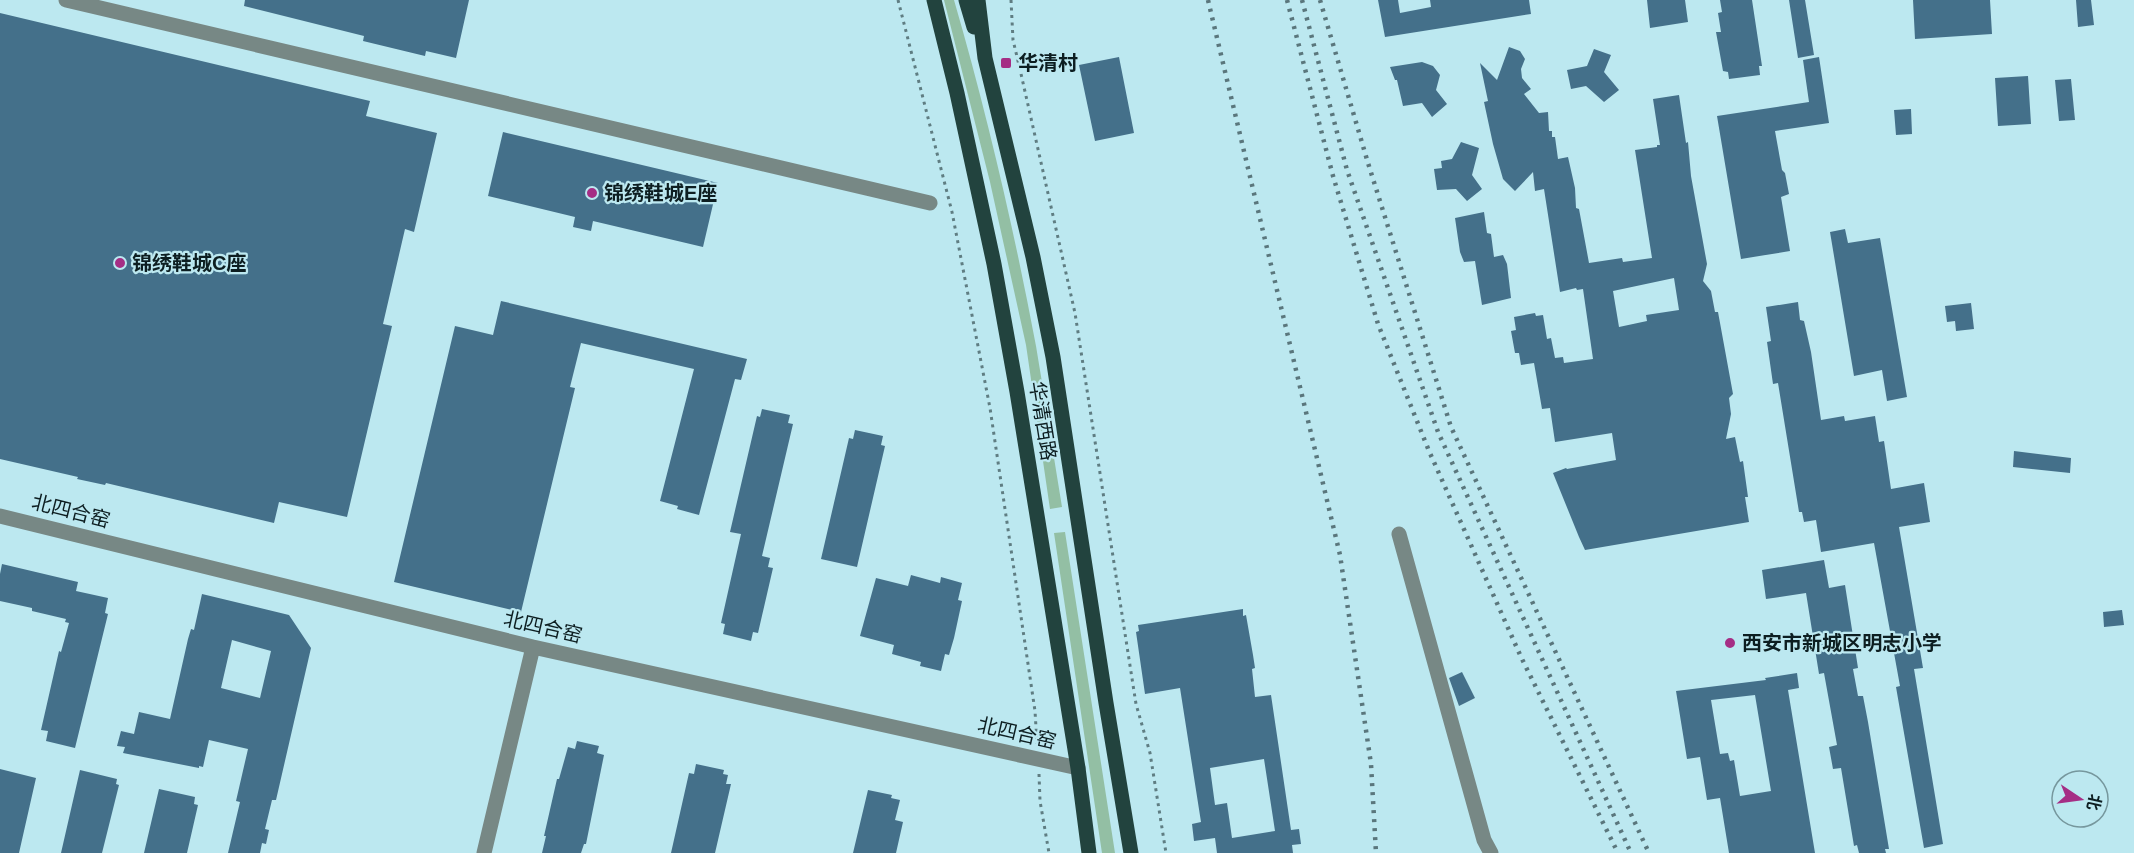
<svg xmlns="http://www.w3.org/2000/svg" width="2134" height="853" font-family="Arial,'Noto Sans SC',sans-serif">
	<rect width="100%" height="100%" fill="#bce8f0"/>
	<!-- green -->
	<path fill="#93bfa4" d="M944 0H954C987 114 1014 229 1036 346 1045 399 1053 453 1062 507L1050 509 1026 345 990 182Z
		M1065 532 1115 853H1102L1054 533Z"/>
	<!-- building -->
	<path fill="#44708a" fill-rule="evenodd" d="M245 0H469L456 58 426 51 425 56 363 41 364 36 244 6Z
		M1378 0H1398L1400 13 1431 7 1430 0H1529L1531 14 1385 37Z
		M1647 0H1685L1688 22 1650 28Z
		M1720 0H1752L1762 66H1759L1760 75 1729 79 1728 72 1723 71 1716 32H1721L1718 13 1722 12Z
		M1789 0H1805L1814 55 1798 58Z
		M1913 0H1990L1992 34 1915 39Z
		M2076 0H2091L2094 25 2078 27Z
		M0 13 370 101 366 116 437 133 414 232 405 229 383 324 392 326 347 517 279 502 274 523 106 483 105 485 77 479 78 477 0 459Z
		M1509 47 1520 51 1525 59 1521 69 1522 78 1531 89 1524 94 1539 113 1548 112 1549 131H1552V137H1555L1558 159 1568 157 1575 188 1576 208 1579 209 1589 263 1622 258 1623 262 1652 258 1635 150 1657 147V145H1660L1653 99 1679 95 1686 143 1688 142 1691 176 1707 264 1703 281 1711 291 1715 312H1718L1733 394 1729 398 1731 414 1726 439 1735 437 1740 462 1743 461 1748 497H1745L1749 522 1585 550 1579 537 1553 473 1566 468 1567 469 1616 460 1612 433 1555 442 1550 408 1542 409 1534 363 1521 365 1519 353H1515L1511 331 1516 330 1514 317 1535 313 1536 316 1543 315 1547 339 1551 338 1555 358 1563 357 1564 363 1593 359 1583 289 1577 290 1576 288 1560 292 1544 189 1535 191 1533 172 1515 191 1503 179 1493 144 1484 102 1488 101 1480 63 1497 80ZM1674 278 1679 310 1646 315 1647 321 1619 327 1613 291Z
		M1594 49 1611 55 1604 72 1619 90 1604 102 1586 86 1571 89 1567 70 1587 66Z
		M1119 57 1134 133 1095 141 1079 65Z
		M1819 57 1829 123 1775 131 1782 170 1785 173 1789 194 1781 197 1790 251 1741 259 1717 116 1809 102 1803 60Z
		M1422 62 1433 66 1440 75 1436 90 1447 104 1432 117 1422 103 1403 106 1397 80H1395L1390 67Z
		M2028 76 2031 124 1998 126 1995 78Z
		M2071 79 2075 120 2059 121 2055 80Z
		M1911 109 1912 134 1896 135 1894 110Z
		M503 132 718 183 703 247 593 221 591 231 573 227 575 217 488 196Z
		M1461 142 1479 148 1472 175 1482 189 1467 201 1456 189 1437 190 1434 169 1442 168 1441 161 1452 159Z
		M1484 212 1487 233 1491 234 1494 257 1503 255 1507 264 1511 298 1482 305 1475 261 1464 262 1460 252 1455 218Z
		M1845 229 1848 243 1880 238 1907 397 1887 401 1882 370 1854 376 1830 232Z
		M501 301 747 359 741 380 735 379 699 515 677 509 678 506 660 501 694 369 581 343 570 387 575 388 521 612 394 582 455 326 493 335Z
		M1798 302 1800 320 1804 321 1811 352 1821 420 1844 416 1845 421 1875 416 1879 442 1884 441 1891 489 1924 483 1930 522 1899 527 1923 668 1914 669 1943 844 1924 848 1896 687 1900 686 1874 543 1821 552 1816 520 1804 522 1802 512H1799L1778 383 1773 384 1767 342 1771 341 1766 307Z
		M1971 303 1974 329 1956 331 1955 321 1947 322 1945 306Z
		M762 409 790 415 788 423 793 424 762 556 770 558 768 567 773 568 758 633 753 632 751 641 723 634 725 624 721 623 741 534 730 532 757 416 760 417Z
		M855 430 883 436 881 445 885 446 857 567 821 559 849 438 853 439Z
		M2014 451 2071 458 2070 473 2013 467Z
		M1824 560 1829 588 1845 585 1858 668 1853 669 1858 696H1863L1868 722 1889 849H1885L1886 853H1859L1857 845 1854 846 1841 768 1833 769 1829 747 1837 745 1824 673 1819 674 1806 593 1766 599 1762 570Z
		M2 564 78 582 76 591 108 598 105 613 108 614 75 748 46 741 48 731 41 730 59 651 61 652 69 623 65 622 66 619 32 611V608L0 601V574Z
		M911 575 940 583 941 577 962 583 958 600 962 601 954 638 949 655 945 654 941 671 920 666 921 662 892 654 894 645 860 636 876 578 908 586Z
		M202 594 289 615 311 648 276 800H272L265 829 269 830 266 844 262 843 260 853H228L240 802 236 801 248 749 209 740 203 767 199 766V768L123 753 125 747 117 746 121 731 134 734 139 712 170 719 188 639 191 629 194 630ZM232 640 271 651 260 698 221 688Z
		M1243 609V616L1246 615 1253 655 1255 668 1252 669 1255 697 1271 695 1291 830 1299 829 1301 844 1292 845 1293 853H1217L1215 838 1194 841 1192 824 1201 822 1180 688 1145 694 1136 632 1139 631 1138 625ZM1264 759 1275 831 1232 838 1227 803 1215 805 1210 768Z
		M2122 610 2124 625 2104 627 2103 612Z
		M1462 672 1475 698 1459 706 1449 678Z
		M1797 673 1799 688 1788 690 1815 853H1729L1720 798 1707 800 1700 757 1687 759 1676 691 1766 680 1765 678ZM1755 695 1771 791 1740 796 1734 760 1730 761 1728 753 1720 754 1711 700Z
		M577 741 599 746 597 753 604 755 586 844H584L581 853H542L546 836H544L557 779H559L568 747 575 749Z
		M696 764 724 770 723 774 728 775 726 784H731L715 853H671L689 773 694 774Z
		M0 769 36 778 19 853H0Z
		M80 770 117 779 116 784 119 785 102 853H61Z
		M159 789 195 797 194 804 198 805 187 853H144Z
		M868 790 892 795 891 798 900 800 895 820 903 822 896 853H853Z"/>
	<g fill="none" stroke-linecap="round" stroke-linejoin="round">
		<!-- path -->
		<path stroke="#5f7d82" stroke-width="3" stroke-dasharray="3 4.5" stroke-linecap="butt" d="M898 0 952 212 990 408 1035 711 1037 744
			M1011 0 1013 40 1019 65 1075 313 1136 704 1150 753 1166 853
			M1039 774 1040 801 1049 853"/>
		<!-- minor -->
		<path stroke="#778885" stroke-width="15" d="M66 0 930 203
			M0 516 533 647 1078 768
			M1399 534 1484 840 1491 853
			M484 853 533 647"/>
		<!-- major -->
		<path stroke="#22433e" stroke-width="15" d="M934 0 957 93 994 264 1017 392 1078 768 1089 853
			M966 0 974 27
			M978 0 985 58 1033 257 1053 357 1106 703 1131 853"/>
		<!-- rail -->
		<path stroke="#5a767c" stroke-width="4.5" stroke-dasharray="3 6" stroke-linecap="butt" d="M1208 0 1340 555 1371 764 1376 853
			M1287 0 1333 176 1378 324 1429 451 1521 657 1618 853
			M1302 0 1347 170 1438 432 1631 853
			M1320 0 1368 163 1451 427 1649 853"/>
	</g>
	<!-- markers -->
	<g fill="#a52e85" stroke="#bce8f0" stroke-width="2">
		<rect x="1000" y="57" width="12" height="12" rx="3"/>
		<circle cx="592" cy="193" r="6"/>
		<circle cx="120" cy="263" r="6"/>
		<circle cx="1730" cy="643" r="6"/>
	</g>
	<g text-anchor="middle" stroke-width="4.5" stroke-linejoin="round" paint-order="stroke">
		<!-- poi labels -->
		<g font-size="20" font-weight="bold" fill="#0d1e21" stroke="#bce8f0" text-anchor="start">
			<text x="1018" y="70">华清村</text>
			<text x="604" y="200">锦绣鞋城E座</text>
			<text x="132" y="270">锦绣鞋城C座</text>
			<text x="1742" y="650">西安市新城区明志小学</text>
		</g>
		<!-- street labels -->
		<g font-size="20" fill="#0d1e21" stroke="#bce8f0">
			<text transform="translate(1043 421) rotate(81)" y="7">华清西路</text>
			<text transform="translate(71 511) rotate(14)" y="7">北四合窑</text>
			<text transform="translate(543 627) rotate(13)" y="7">北四合窑</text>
			<text transform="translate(1017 733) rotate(13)" y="7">北四合窑</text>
		</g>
	</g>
	<!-- north arrow -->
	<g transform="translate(2080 799) rotate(103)"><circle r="28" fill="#bce8f0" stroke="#76979d" stroke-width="1.5"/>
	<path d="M0-4.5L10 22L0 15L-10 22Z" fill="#a52e85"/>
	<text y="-9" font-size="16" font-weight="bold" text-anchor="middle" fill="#0d1e21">北</text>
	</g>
</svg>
